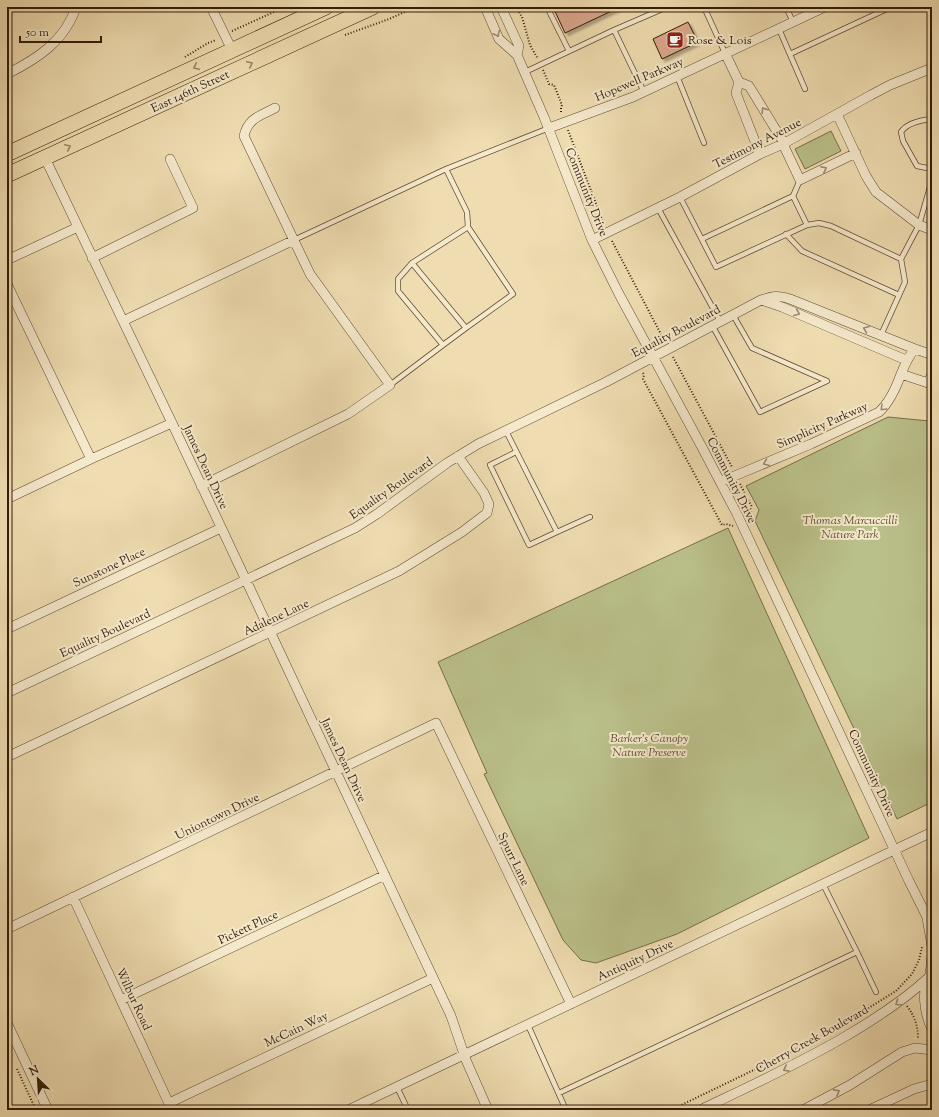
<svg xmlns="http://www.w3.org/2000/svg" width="939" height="1117" font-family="'Sorts Mill Goudy',serif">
	<defs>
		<filter id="shadow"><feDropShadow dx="3" dy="3" stdDeviation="1" flood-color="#0004"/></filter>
	</defs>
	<rect width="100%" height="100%" fill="#efddb1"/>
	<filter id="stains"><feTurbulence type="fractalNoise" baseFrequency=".005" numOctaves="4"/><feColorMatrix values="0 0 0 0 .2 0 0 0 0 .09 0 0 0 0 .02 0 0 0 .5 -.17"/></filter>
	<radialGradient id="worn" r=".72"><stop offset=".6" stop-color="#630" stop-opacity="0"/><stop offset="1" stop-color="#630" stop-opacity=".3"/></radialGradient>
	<!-- green -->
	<path fill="#bac08a" stroke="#766e4a" d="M831 131 841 151 805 169 795 149Z
		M888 417 929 421 932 420V802L897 819 755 521 759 510 746 486Z
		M728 528 869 838 677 934 596 963 581 960 563 940 484 774 487 773 438 662Z"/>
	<!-- building -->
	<path fill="#dca88e" stroke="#321c09" filter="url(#shadow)" d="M553 7H620L565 33Z
		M688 22 698 42 662 59 653 39Z"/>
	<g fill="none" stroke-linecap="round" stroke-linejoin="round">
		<!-- service casing -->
		<g stroke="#614c33" stroke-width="6">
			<path id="service" d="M547 7 569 51
				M704 7 725 53
				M786 7 793 22
				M931 7 932 9
				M779 29 805 89
				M790 54 891 7
				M525 72 614 30
				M677 76 704 143
				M644 92 614 30 667 7
				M932 119C922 120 907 123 901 132L903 141 917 166 932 169
				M446 169 467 212 468 227
				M800 180 793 196 807 225
				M680 197 716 267 807 225 819 223 831 226 901 259 919 225 932 180
				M658 208 720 321
				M786 234 802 251 899 295
				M702 239 793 196
				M294 240 446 169 549 128
				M412 263 468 227 513 294 466 328
				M712 325 760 412 827 381 752 348 733 315
				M881 335 905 282 901 259
				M390 385 443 345 398 291V279L412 263 466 328 443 345
				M506 431 557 532 590 517
				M516 452 490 465 529 545 557 532
				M857 952 876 992
				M528 1025 566 1110
				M397 1087 408 1110
				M559 1093 857 952 823 884"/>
		</g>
		<!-- minor casing -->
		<g stroke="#614c33" stroke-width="10">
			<path id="minor" d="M211 7 232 50
				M485 7 499 39 517 55 544 117 592 240 619 294 704 451 737 514 909 881 927 917 932 923
				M501 7 519 46 517 55
				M725 53 739 82 749 86 784 143
				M7 74C37 59 65 41 76 7
				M739 82 736 93 760 154
				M837 114 866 176 876 192 919 225 932 230
				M549 128 633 97 825 7
				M783 144 800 180 856 153
				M45 158 123 321 294 240
				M592 240 680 197 760 154 783 144 871 95 890 85 932 68
				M92 258 193 208 170 159
				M7 260 78 227
				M7 284 91 459 172 423 123 321
				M761 300 782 307 906 360
				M901 374 928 383 932 374
				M172 423 451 1016 466 1060 488 1110
				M720 482 811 444 879 412C890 402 896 388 901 374 905 365 908 356 915 349
				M201 486 348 414 390 385 310 274 244 136C248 118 260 116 275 108
				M7 499 91 459
				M7 629 221 528
				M7 693 355 528 377 514 447 463 478 444 606 382 761 300C773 296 778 295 790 299L915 349 930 354 932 350
				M7 757 399 571 462 532 487 513 489 504 484 493 458 456
				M73 897 172 1110
				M927 918 932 946
				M7 929 436 723 571 1004
				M932 972C920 987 924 1013 932 1029
				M930 975 932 955
				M121 1000 385 875
				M7 1023 48 1110
				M169 1103 433 978
				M348 1110 932 832
				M700 1110C748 1087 796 1065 841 1039 872 1021 902 1002 928 978
				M803 1110 850 1085 902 1052 915 1048 932 1050
				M869 1110 914 1089 932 1084"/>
		</g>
		<!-- primary casing -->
		<g stroke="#321c09" stroke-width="16">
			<path id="primary" d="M7 154 326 7
				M7 175 373 7"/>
		</g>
		<!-- path -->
		<path stroke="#321c09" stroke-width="2" stroke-dasharray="1 2" stroke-linecap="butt" d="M516 7 522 17 530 45 538 59
			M232 31 243 26 285 7
			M345 35 389 19 416 7
			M185 57 208 43 216 40
			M543 70 549 84 554 85 562 105 561 108V113
			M568 130 604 225
			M612 241 664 340
			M655 338 661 335
			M634 357 631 351 638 347
			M673 357 732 467
			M643 373 644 375 643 379 722 525 726 524 733 526
			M740 484 752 507 749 518
			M907 1006C915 1017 918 1026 918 1039
			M17 1069 36 1110
			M671 1110 820 1038 867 1009 896 991 912 974 919 960 922 947"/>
		<!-- service -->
		<use href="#service" stroke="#f5e9cc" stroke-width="4.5"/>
		<!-- minor -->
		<use href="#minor" stroke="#f5e9cc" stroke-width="9"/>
		<!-- primary -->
		<use href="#primary" stroke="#efddb1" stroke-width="15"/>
	</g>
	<!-- one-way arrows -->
	<defs><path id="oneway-chevron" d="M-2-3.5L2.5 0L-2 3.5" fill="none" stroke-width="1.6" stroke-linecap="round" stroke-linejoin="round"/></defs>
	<g stroke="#9d8d74">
		<use href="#oneway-chevron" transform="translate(497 34) rotate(63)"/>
		<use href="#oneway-chevron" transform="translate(764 110) rotate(-122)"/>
		<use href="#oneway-chevron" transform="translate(824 169) rotate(-26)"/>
		<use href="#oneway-chevron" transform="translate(797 313) rotate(23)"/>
		<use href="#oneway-chevron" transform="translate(866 329) rotate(-158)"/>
		<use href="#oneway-chevron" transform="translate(883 408) rotate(135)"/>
		<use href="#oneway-chevron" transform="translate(766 463) rotate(158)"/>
		<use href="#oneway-chevron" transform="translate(898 1003) rotate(145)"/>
		<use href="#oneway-chevron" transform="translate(786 1069) rotate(153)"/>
		<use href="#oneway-chevron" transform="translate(837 1092) rotate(-29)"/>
	</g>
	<g stroke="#9a8665">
		<use href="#oneway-chevron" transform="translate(250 64) rotate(-25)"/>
		<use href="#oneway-chevron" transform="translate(196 67) rotate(155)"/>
		<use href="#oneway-chevron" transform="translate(68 147) rotate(-25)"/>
	</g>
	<!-- icons -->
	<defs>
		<g id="cafe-square" transform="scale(0.9)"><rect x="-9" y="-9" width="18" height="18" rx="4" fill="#8f2418" stroke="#f5e9cc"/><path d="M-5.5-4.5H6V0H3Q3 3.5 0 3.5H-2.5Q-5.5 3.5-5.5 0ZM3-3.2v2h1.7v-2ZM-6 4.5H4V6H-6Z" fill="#fff"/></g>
	</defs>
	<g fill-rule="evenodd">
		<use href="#cafe-square" x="675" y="40"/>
	</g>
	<g text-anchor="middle" stroke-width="4" stroke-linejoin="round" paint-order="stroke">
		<!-- poi labels -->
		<g font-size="12" fill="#321c09" stroke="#f5e9cc" text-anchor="start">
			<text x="688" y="44">Rose &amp; Lois</text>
		</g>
		<!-- street labels -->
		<g font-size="12" fill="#321c09" stroke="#f5e9cc">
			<text transform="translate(639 79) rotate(-23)" y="4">Hopewell Parkway</text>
			<text transform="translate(190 91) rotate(-25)" y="4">East 146th Street</text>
			<text transform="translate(757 143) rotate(-27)" y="4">Testimony Avenue</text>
			<text transform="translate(587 192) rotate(68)" y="4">Community Drive</text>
			<text transform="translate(676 331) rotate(-28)" y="4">Equality Boulevard</text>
			<text transform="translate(822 425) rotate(-24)" y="4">Simplicity Parkway</text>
			<text transform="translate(206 467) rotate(65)" y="4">James Dean Drive</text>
			<text transform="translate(732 480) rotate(63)" y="4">Community Drive</text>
			<text transform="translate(391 488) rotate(-35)" y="4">Equality Boulevard</text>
			<text transform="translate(109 567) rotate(-25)" y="4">Sunstone Place</text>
			<text transform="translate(276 617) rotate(-25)" y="4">Adalene Lane</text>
			<text transform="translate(105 633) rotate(-25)" y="4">Equality Boulevard</text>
			<text transform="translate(344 760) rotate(65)" y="4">James Dean Drive</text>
			<text transform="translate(872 773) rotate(65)" y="4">Community Drive</text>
			<text transform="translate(217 816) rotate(-26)" y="4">Uniontown Drive</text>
			<text transform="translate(514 859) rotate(64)" y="4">Spurr Lane</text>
			<text transform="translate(248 927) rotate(-25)" y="4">Pickett Place</text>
			<text transform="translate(635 960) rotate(-25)" y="4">Antiquity Drive</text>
			<text transform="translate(134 999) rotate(65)" y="4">Wilbur Road</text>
			<text transform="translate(296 1029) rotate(-25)" y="4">McCain Way</text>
			<text transform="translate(812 1039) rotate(-29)" y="4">Cherry Creek Boulevard</text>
		</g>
		<!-- park labels -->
		<g font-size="12" font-style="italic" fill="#5b4d30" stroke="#f5e9cc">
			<text x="850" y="524">Thomas Marcuccilli<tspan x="850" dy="14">Nature Park</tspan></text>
			<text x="649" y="742">Barker's Canopy<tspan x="649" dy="14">Nature Preserve</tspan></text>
		</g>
	</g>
	<!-- margin -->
	<rect width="939" height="1117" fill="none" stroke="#efddb1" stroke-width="24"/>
	<rect x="8" y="8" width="923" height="1101" fill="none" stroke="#321c09" stroke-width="2"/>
	<rect x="12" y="12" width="915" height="1093" fill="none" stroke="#321c09"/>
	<!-- north arrow -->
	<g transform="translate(38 1079) rotate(335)" stroke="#f5e9cc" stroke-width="3" paint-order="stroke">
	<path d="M0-3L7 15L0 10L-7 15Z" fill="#321c09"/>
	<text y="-6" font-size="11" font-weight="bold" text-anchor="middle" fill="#321c09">N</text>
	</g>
	<!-- scale -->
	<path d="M20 36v6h81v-6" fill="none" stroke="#321c09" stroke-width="2"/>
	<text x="26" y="36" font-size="12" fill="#321c09" stroke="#f5e9cc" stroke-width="3" paint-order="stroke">50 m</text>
	<rect width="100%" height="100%" filter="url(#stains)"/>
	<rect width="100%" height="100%" fill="url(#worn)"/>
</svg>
